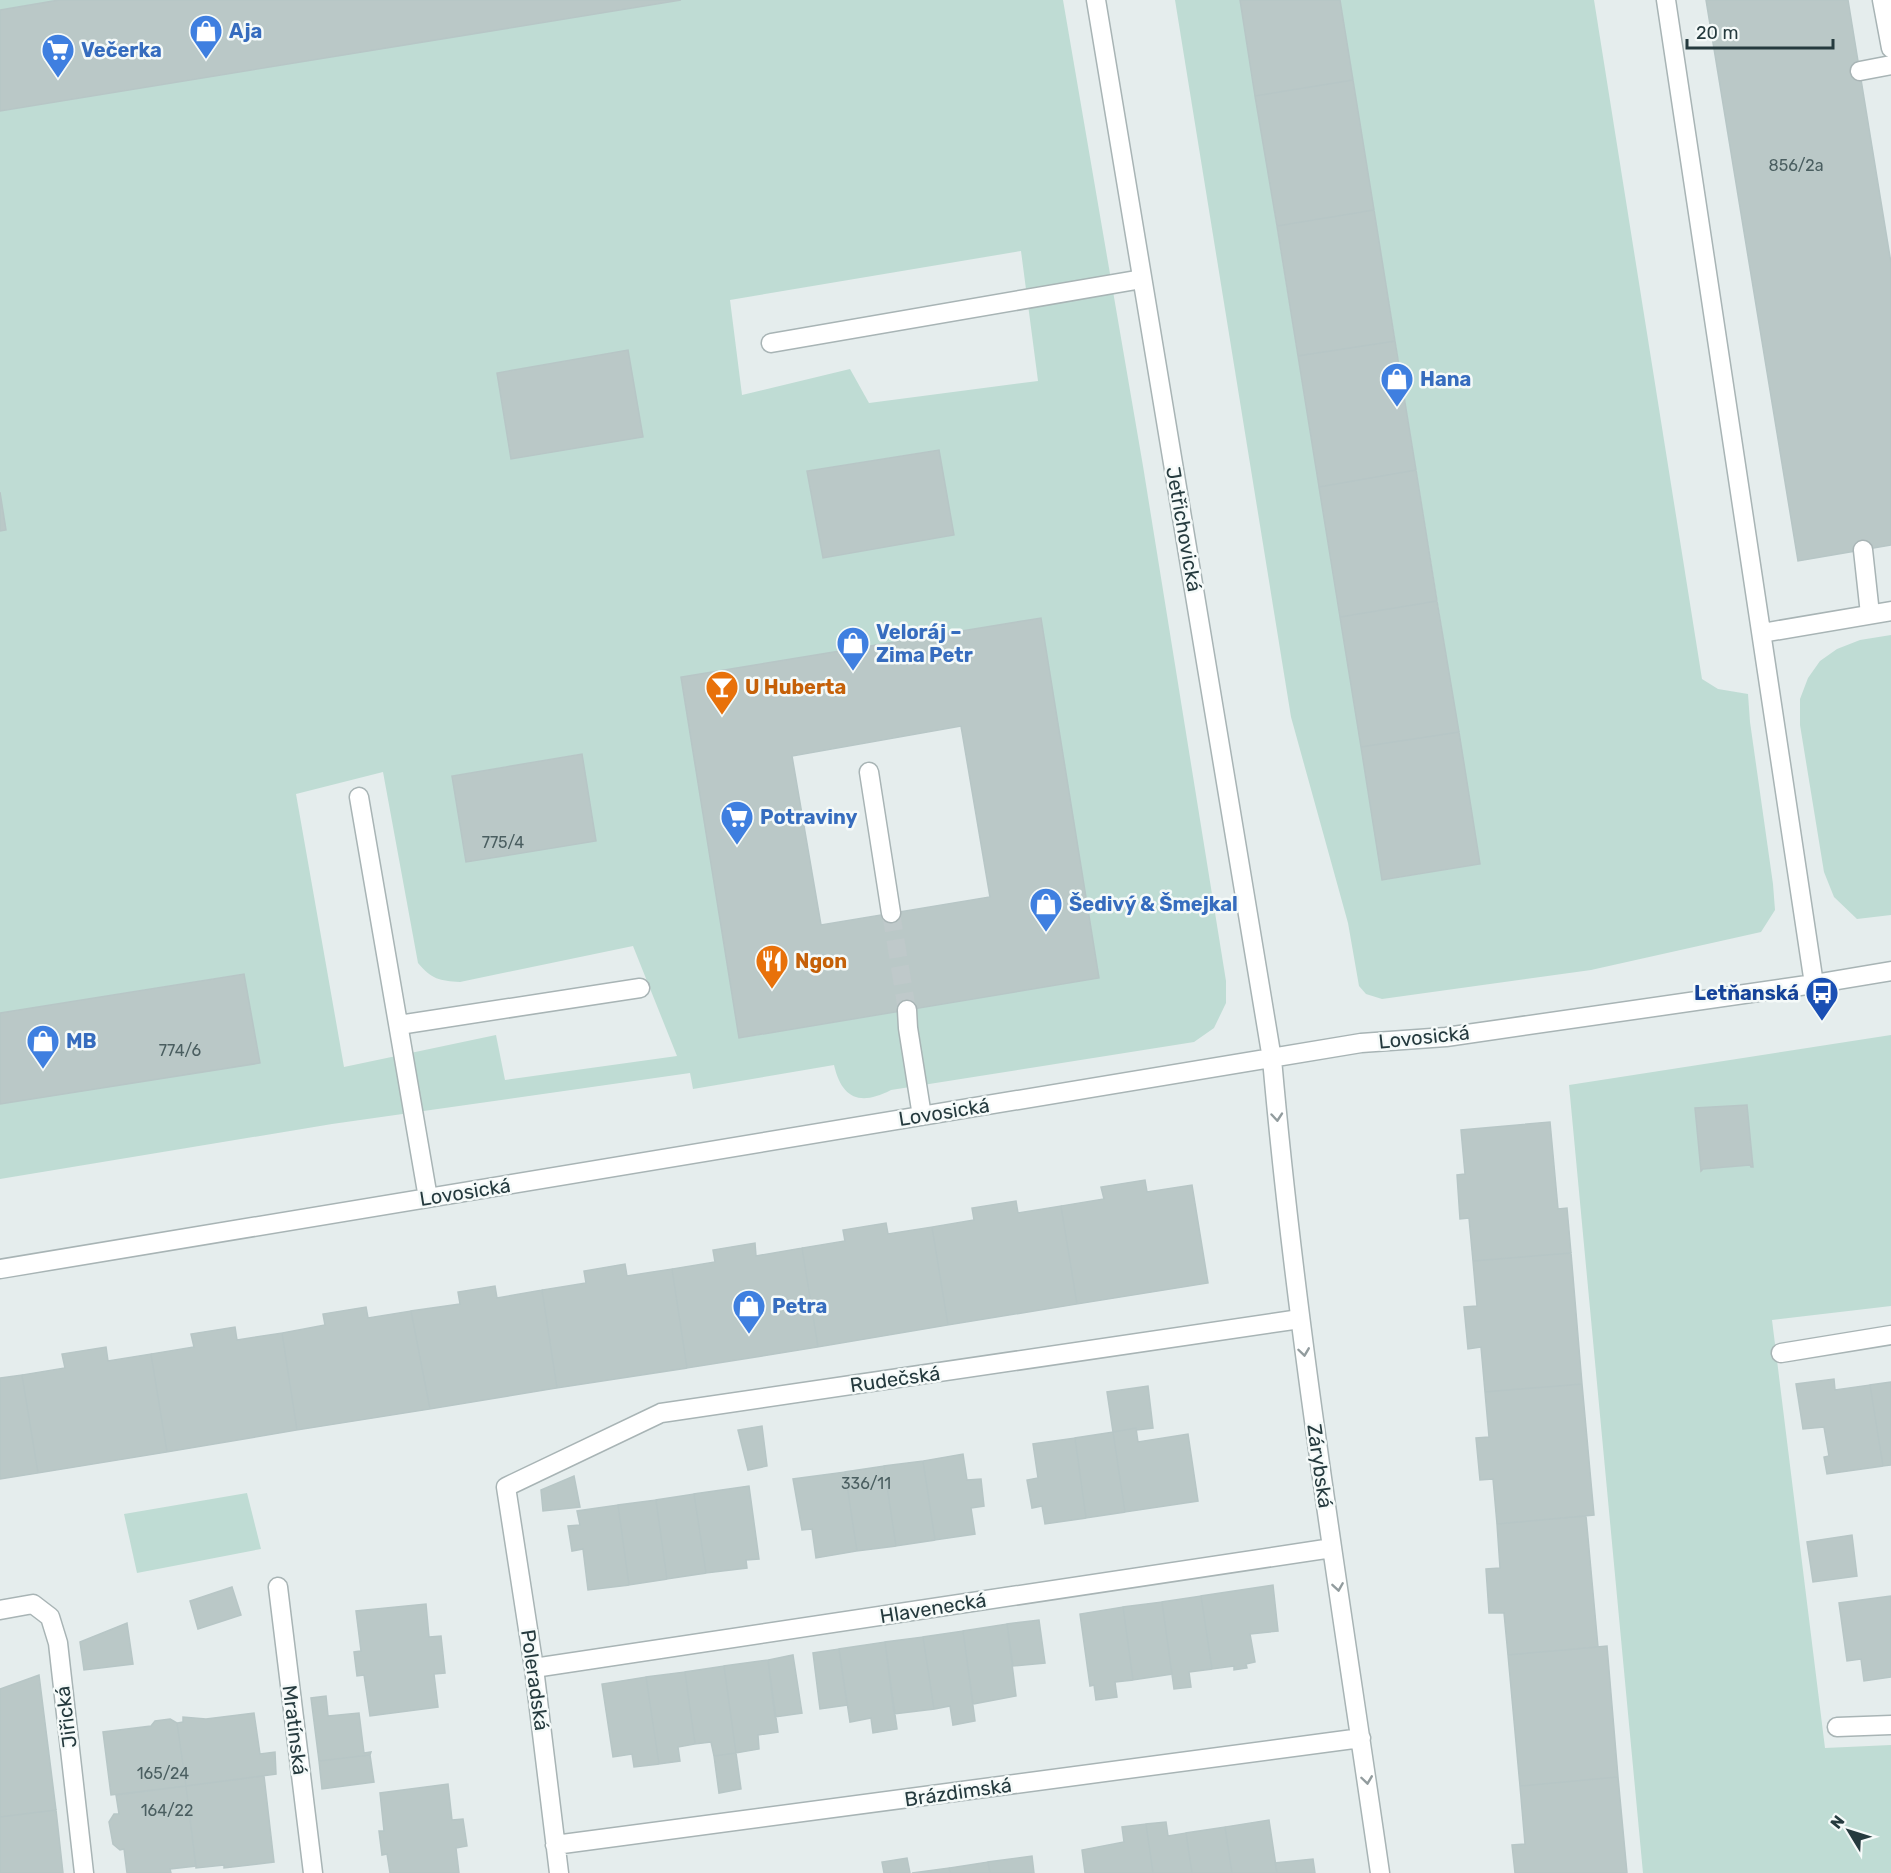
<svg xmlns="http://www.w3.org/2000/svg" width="1891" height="1873" font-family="Rubik,sans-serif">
	<rect width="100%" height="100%" fill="#e5eded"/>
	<!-- green -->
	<path fill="#bfdcd4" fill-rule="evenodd" d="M0 0H59L0 10Z
		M681 0H1063L1143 466 1226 981V1003L1214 1028 1194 1042 891 1090C860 1106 842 1099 834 1065L693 1089 690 1073 332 1124 0 1179V1104L259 1062 243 974 0 1013V531L6 530 0 492V111ZM1021 251 1038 381 869 403 850 369 742 395 730 300ZM628 350 642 437 511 459 497 373ZM938 450 954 535 823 558 807 471ZM1041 618 1099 978 740 1038 681 677ZM581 754 596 841 466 861 452 776ZM383 772 418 963C431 979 440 981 460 982L633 946 677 1056 505 1080 496 1035 344 1067 296 794Z
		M1175 0H1240L1383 880 1480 864 1340 0H1594L1702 679 1718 689 1748 694 1750 722 1773 884 1775 910 1761 932 1591 970 1382 999 1366 994 1359 986 1348 923 1291 717Z
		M1891 635V915L1857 919 1834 897 1824 872 1800 725V699L1808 678 1820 661 1837 649 1860 640Z
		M1891 1035V1306L1772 1320 1825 1748 1891 1745V1873H1643L1569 1085ZM1747 1105 1753 1166 1751 1167 1750 1165 1703 1169 1701 1171 1695 1108Z
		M247 1493 261 1549 137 1573 124 1514Z"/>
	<!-- building -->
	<path fill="#bac8c7" stroke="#b7c6c6" stroke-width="1.5" fill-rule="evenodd" d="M59 0H681L0 111V10Z
		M1240 0H1340L1353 80 1255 96Z
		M1706 0H1848L1891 263V545L1798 561Z
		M1353 80 1374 210 1277 226 1255 96Z
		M1374 210 1395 341 1298 356 1277 226Z
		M1395 341 1416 470 1319 487 1298 356Z
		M628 350 643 437 511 459 497 373Z
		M939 450 954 535 823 558 807 471Z
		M1416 470 1437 601 1340 617 1319 487Z
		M0 492 6 530 0 531Z
		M1437 601 1459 732 1361 747 1340 617Z
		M1041 618 1099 978 739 1038 681 677ZM961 726 990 897 821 925 792 756Z
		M1459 732 1480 864 1382 880 1361 747Z
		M582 754 596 841 466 862 452 776Z
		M244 974 260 1063 0 1104V1013Z
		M1747 1105 1753 1167H1751L1750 1165 1703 1169 1701 1171 1695 1108Z
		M1550 1122 1558 1209 1567 1208 1571 1253 1473 1261 1469 1218 1460 1219 1457 1175 1465 1174 1461 1130Z
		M1145 1180 1147 1192 1192 1185 1208 1283 1077 1304 1061 1206 1104 1199 1101 1187Z
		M1016 1201 1018 1213 1061 1206 1077 1304 948 1325 932 1227 974 1220 972 1208Z
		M886 1223 888 1234 932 1227 948 1325 818 1347 802 1248 845 1241 843 1230Z
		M755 1243 756 1256 802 1248 818 1347 687 1368 672 1269 715 1262 713 1250Z
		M1571 1253 1582 1384 1485 1392 1481 1347 1468 1349 1464 1307 1477 1306 1473 1261Z
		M625 1264 627 1276 672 1269 687 1368 557 1388 542 1290 586 1283 584 1271Z
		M495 1286 497 1298 542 1290 557 1388 430 1409 411 1311 460 1304 458 1292Z
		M366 1307 368 1318 411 1311 430 1409 297 1430 282 1333 325 1325 323 1314Z
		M235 1327 237 1340 282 1333 297 1430 167 1452 151 1354 194 1347 191 1334Z
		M106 1347 108 1361 151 1354 167 1452 38 1473 22 1375 65 1368 62 1354Z
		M22 1375 38 1473 0 1479V1378Z
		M1834 1379 1835 1390 1870 1385 1883 1466 1827 1474 1824 1457 1829 1456 1824 1427 1803 1429 1796 1384Z
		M1891 1382V1465L1883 1466 1870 1385Z
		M1582 1384 1594 1515 1497 1524 1493 1479 1480 1480 1476 1438 1489 1437 1485 1392Z
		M1148 1386 1153 1428 1137 1430 1136 1428 1113 1432 1107 1392Z
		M762 1426 767 1466 748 1470 738 1430Z
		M1136 1428 1138 1442 1188 1434 1198 1501 1125 1512 1113 1432Z
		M1113 1432 1125 1512 1086 1518 1075 1438Z
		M1075 1438 1086 1518 1045 1524 1042 1506 1032 1508 1027 1480 1038 1478 1033 1444Z
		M963 1454 967 1480 981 1479 984 1506 971 1508 975 1534 935 1540 923 1461Z
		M923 1461 935 1540 896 1546 884 1466Z
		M884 1466 896 1546 857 1551 845 1472Z
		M845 1472 857 1551 816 1558 812 1529 802 1530 793 1479Z
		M574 1476 580 1507 543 1511 541 1490Z
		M749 1486 759 1559 746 1560 747 1568 706 1573 694 1494Z
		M694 1494 706 1573 667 1579 656 1500Z
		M656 1500 667 1579 629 1585 618 1505Z
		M618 1505 629 1585 588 1590 583 1549 572 1551 568 1526 580 1525 577 1511Z
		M1586 1516 1598 1647 1508 1655 1504 1613H1489L1486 1569 1500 1568 1497 1524Z
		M1852 1535 1857 1576 1813 1582 1807 1542Z
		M1273 1585 1278 1631 1250 1634 1255 1662 1246 1664 1247 1668 1234 1670V1666L1212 1669 1201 1596Z
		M232 1587 241 1615 198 1629 190 1601Z
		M1201 1596 1212 1669 1189 1672 1191 1687 1174 1689 1162 1602Z
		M1891 1596V1677L1864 1681 1861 1659 1847 1661 1839 1603Z
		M1162 1602 1172 1674 1133 1680 1123 1607Z
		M426 1604 429 1637 441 1636 445 1673 434 1674 438 1707 370 1716 364 1675 357 1676 354 1652 361 1651 356 1611Z
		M1123 1607 1133 1680 1115 1682 1117 1697 1096 1700 1094 1685 1090 1686 1080 1614Z
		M1039 1620 1045 1663 1013 1666 1007 1624Z
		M127 1623 133 1664 84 1670 80 1642Z
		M1007 1624 1016 1696 973 1704 963 1631Z
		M963 1631 975 1721 953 1725 950 1706 934 1709 923 1637Z
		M923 1637 934 1709 894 1714 885 1642Z
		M885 1642 897 1729 873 1733 871 1718 850 1722 839 1649Z
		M1607 1646 1618 1777 1520 1786 1508 1655Z
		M839 1649 847 1705 820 1709 813 1653Z
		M793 1655 802 1713 775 1717 768 1660Z
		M768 1660 778 1732 758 1735 759 1749 736 1753 724 1666Z
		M724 1666 736 1753 714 1756 711 1742 695 1744 685 1672Z
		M685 1672 695 1744 678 1747 680 1761 659 1764 646 1677Z
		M39 1675 56 1810 0 1817V1689Z
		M646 1677 659 1764 634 1767 632 1754 613 1757 602 1684Z
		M326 1696 328 1716 359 1713 364 1753 371 1752 370 1755 319 1761 311 1698Z
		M254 1713 260 1754 275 1752 276 1774 186 1786 177 1723 183 1722V1717L206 1719Z
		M170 1719 177 1723 186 1786 111 1795 103 1732 151 1726 155 1721Z
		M736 1753 741 1789 719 1793 714 1756Z
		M370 1755 374 1782 322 1789 319 1761Z
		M264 1776 274 1862 224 1868V1865L196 1868 186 1786Z
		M1618 1777 1627 1873H1515L1512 1845 1525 1844 1520 1786Z
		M448 1784 452 1820 463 1819 467 1846 456 1848 459 1873H390L387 1854 382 1855 379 1831H384L380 1793Z
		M186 1786 196 1866 170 1869 171 1873H127L124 1849 120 1850 113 1844 109 1822 114 1814H119L116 1795Z
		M56 1810 63 1873H0V1817Z
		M1269 1820 1277 1873H1232L1225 1827Z
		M1166 1822 1168 1836 1186 1833 1192 1873H1153L1146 1824Z
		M1146 1824 1153 1873H1085L1082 1850 1124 1842 1122 1827Z
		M1225 1827 1232 1873H1192L1186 1833Z
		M1032 1856 1034 1873H990L988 1862Z
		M907 1858 910 1873H884L882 1862Z
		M1313 1859 1315 1873H1277L1275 1863Z
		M988 1862 990 1873H950L949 1868Z
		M949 1868 950 1873H912Z"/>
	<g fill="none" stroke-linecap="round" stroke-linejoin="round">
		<!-- minor-tunnel -->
		<path stroke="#bfc9ca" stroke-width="18" stroke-dasharray="18 9" stroke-linecap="butt" d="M891 913 907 1010"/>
		<!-- minor casing -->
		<g stroke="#a8b4b5" stroke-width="21">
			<path id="minor" d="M1096 0 1272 1059C1296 1332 1341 1602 1380 1873
				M1666 0 1814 984
				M1882 0 1891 48
				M1860 71 1891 65
				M771 343 1142 279
				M1863 550 1870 614
				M1762 633 1891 611
				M869 772 891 913
				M359 797 428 1198
				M907 1010 908 1028 922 1116
				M399 1025 640 988
				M0 1269 1361 1043 1446 1037 1814 984 1891 971
				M1781 1353 1891 1335
				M278 1587 313 1873
				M0 1610 33 1604 50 1617 58 1643 84 1873
				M534 1668 1332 1548
				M1837 1727 1891 1725
				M555 1845 1361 1738
				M559 1873 534 1668 506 1487 661 1413 1300 1319"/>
		</g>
		<!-- minor -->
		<use href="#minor" stroke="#fff" stroke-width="18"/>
	</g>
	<!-- one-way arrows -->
	<defs><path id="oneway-chevron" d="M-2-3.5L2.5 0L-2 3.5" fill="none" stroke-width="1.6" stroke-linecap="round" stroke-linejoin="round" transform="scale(1.5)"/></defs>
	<g stroke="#929c9e">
		<use href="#oneway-chevron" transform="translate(1277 1117) rotate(85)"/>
		<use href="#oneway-chevron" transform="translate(1304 1352) rotate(82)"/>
		<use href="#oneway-chevron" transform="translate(1338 1587) rotate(81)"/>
		<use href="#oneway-chevron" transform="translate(1367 1780) rotate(82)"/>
	</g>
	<!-- icons -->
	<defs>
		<g id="shop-pin" transform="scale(1.725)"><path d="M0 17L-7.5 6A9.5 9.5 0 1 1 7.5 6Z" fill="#3f7fe0" stroke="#f5faf9"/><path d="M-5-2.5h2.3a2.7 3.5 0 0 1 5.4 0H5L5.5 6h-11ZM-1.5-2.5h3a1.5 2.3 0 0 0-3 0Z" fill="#fff"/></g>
		<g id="supermarket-pin" transform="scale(1.725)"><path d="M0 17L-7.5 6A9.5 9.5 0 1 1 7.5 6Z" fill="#3f7fe0" stroke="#f5faf9"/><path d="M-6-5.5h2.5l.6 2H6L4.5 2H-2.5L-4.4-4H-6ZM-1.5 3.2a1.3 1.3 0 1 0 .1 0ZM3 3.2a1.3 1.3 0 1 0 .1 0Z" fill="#fff"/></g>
		<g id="bar-pin" transform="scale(1.725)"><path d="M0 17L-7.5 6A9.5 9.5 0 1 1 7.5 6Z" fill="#e8710a" stroke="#f5faf9"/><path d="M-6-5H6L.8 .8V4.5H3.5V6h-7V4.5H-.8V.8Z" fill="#fff"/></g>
		<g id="restaurant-pin" transform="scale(1.725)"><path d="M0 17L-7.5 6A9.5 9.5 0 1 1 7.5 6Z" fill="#e8710a" stroke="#f5faf9"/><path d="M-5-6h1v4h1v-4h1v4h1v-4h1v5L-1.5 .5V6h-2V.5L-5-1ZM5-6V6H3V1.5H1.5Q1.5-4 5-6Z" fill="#fff"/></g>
		<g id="bus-pin" transform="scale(1.725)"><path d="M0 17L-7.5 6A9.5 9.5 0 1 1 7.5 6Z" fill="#1a4fb4" stroke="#f5faf9"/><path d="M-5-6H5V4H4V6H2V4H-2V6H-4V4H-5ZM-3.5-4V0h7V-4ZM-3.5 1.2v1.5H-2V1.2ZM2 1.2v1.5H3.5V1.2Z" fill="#fff"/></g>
	</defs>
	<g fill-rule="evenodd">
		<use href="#shop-pin" x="206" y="31"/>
		<use href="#supermarket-pin" x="58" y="50"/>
		<use href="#shop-pin" x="1397" y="379"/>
		<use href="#shop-pin" x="853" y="643"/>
		<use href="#bar-pin" x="722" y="687"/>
		<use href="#supermarket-pin" x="737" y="817"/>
		<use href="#shop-pin" x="1046" y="904"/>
		<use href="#restaurant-pin" x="772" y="961"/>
		<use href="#bus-pin" x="1822" y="993"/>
		<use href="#shop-pin" x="43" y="1041"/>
		<use href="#shop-pin" x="749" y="1306"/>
	</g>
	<g text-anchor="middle" stroke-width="5" stroke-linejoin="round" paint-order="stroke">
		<!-- number labels -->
		<g font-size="16" fill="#4a5e60">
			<text x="1796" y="171">856/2a</text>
			<text x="503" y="848">775/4</text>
			<text x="180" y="1056">774/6</text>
			<text x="866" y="1489">336/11</text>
			<text x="163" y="1779">165/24</text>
			<text x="167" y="1816">164/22</text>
		</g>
		<!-- shop labels -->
		<g font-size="20" font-weight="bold" fill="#366cbe" stroke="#f5faf9" text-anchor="start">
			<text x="229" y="38">Aja</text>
			<text x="81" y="57">Večerka</text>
			<text x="1420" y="386">Hana</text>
			<text x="876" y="639">Veloráj –<tspan x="876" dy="23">Zima Petr</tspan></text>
			<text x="760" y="824">Potraviny</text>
			<text x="1069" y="911">Šedivý &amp; Šmejkal</text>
			<text x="66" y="1048">MB</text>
			<text x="772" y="1313">Petra</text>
		</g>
		<!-- street labels -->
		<g font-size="20" fill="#253a3e" stroke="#f5faf9">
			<text transform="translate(1184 529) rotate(80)" y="7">Jetřichovická</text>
			<text transform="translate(1424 1037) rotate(-6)" y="7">Lovosická</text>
			<text transform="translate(944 1112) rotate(-9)" y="7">Lovosická</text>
			<text transform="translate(465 1192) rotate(-9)" y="7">Lovosická</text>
			<text transform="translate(895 1379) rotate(-8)" y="7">Rudečská</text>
			<text transform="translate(1320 1466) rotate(82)" y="7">Zárybská</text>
			<text transform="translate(933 1608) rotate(-9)" y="7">Hlavenecká</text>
			<text transform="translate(535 1680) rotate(82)" y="7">Poleradská</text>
			<text transform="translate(66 1717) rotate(-97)" y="7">Jiřická</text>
			<text transform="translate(295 1730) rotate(83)" y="7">Mratínská</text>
			<text transform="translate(958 1792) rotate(-8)" y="7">Brázdimská</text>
		</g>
		<!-- food labels -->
		<g font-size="20" font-weight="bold" fill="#c56008" stroke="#f5faf9" text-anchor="start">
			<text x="745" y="694">U Huberta</text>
			<text x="795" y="968">Ngon</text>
		</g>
		<!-- transit labels -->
		<g font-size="20" font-weight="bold" fill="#164399" stroke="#f5faf9" text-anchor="end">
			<text x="1799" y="1000">Letňanská</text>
		</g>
	</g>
	<!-- north arrow -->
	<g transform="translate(1849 1831) rotate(308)" stroke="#f5faf9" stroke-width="4.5" paint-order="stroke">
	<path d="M0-4.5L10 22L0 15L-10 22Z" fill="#253a3e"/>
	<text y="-9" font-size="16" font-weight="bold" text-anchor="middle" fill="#253a3e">N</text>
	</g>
	<!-- scale -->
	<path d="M1687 39v9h146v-9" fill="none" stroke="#253a3e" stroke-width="3"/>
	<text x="1696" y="39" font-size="18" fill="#253a3e" stroke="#f5faf9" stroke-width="4.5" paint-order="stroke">20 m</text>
</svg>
